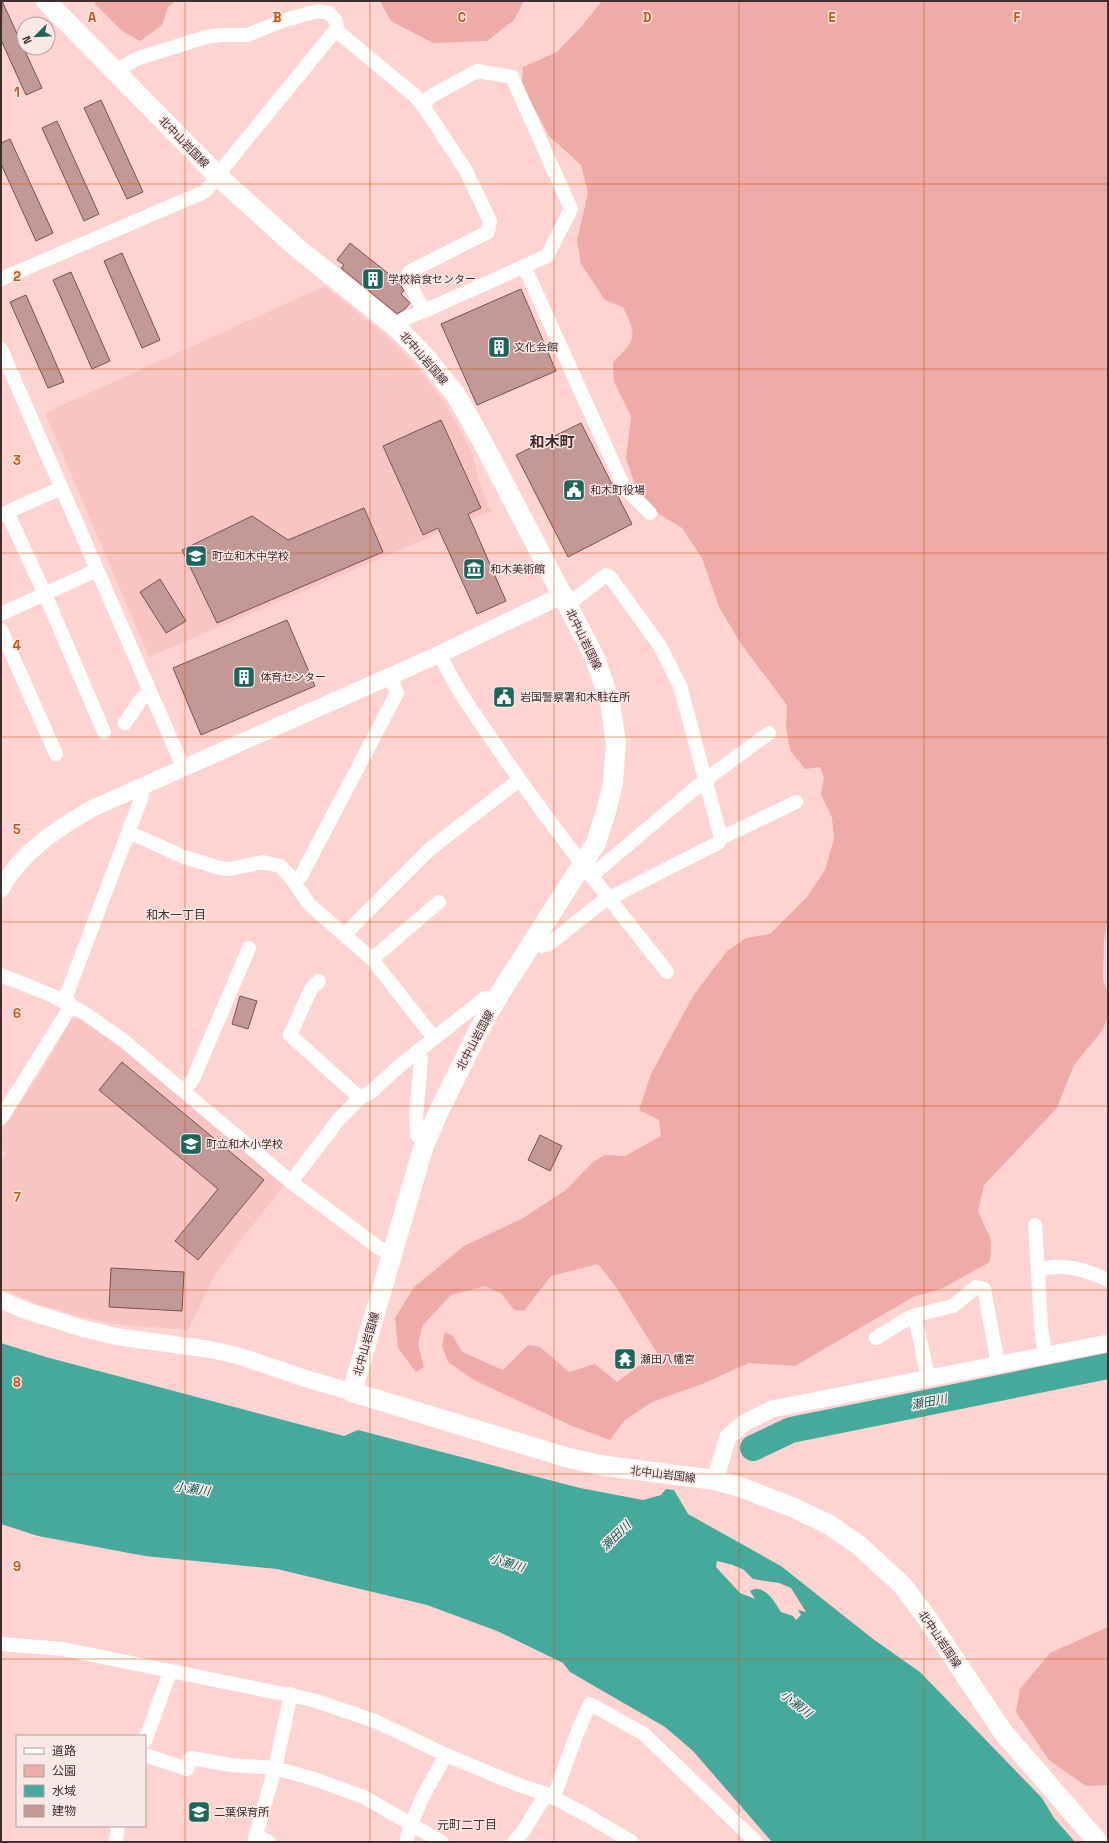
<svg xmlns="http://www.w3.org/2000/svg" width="1109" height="1843" font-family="'Space Grotesk','Noto Sans JP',sans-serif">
	<rect width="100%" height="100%" fill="#ffd3d1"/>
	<!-- built -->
	<path fill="#f9c5c2" d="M325 286 387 336 414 363 444 401 472 452 478 478 491 511 149 657 45 413Z
		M82 1018 130 1052 284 1185 216 1273 188 1330 113 1324 78 1316 35 1303 1 1288V1162L6 1154 1 1150V1131L43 1069 71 1020Z"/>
	<!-- green -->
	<path fill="#eeaba8" d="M95 1H176L168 7 162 25 140 41 122 31 95 4Z
		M380 1H524L514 20 487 41 433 43 391 21Z
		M602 1H1108V915L1104 941 1103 979 1108 995V1017L1102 1031 1074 1065 1057 1108 984 1185 978 1211 991 1240 990 1262 943 1288 913 1297 795 1366 749 1363 702 1384 652 1402 625 1420 610 1440 570 1425 474 1380 448 1362 442 1346 445 1332 453 1336 462 1352 503 1370 528 1345 540 1347 569 1372 595 1364 617 1382 657 1353 616 1287 598 1264 551 1276 524 1311 514 1310 501 1293 485 1286 451 1295 423 1325 418 1344 424 1367 416 1372 398 1348 395 1318 414 1287 464 1246 523 1218 566 1190 593 1162 605 1155 625 1156 661 1136 659 1120 639 1110 651 1074 693 996 727 951 746 938 770 934 807 897 825 870 834 839 832 818 821 794 824 778 820 767 805 769 790 750 786 727 787 705 741 644 719 607 702 558 682 528 659 514 636 488 626 459 631 416 614 382 613 362C637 340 637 336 623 307L605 300 581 264 577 240 588 193 581 165 549 136 522 85 523 67 557 52 582 26Z
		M1108 1627V1785L1086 1786 1049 1760 1016 1712 1020 1689 1050 1653Z"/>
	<!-- water -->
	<path fill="#45aa9c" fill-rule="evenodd" d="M1 1343 46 1357 344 1436 358 1430 580 1488 643 1500 661 1495 666 1489 674 1490 688 1514 781 1566 873 1639 920 1672 1042 1798 1054 1818 1075 1842H772L693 1751 665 1727 570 1672 563 1663 497 1631 427 1605 277 1569 145 1556 38 1536 1 1524ZM717 1561 733 1565 744 1570 753 1579 779 1583 791 1588 806 1612 798 1610 801 1615 796 1620 793 1616 781 1612C774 1602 765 1583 750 1591L755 1599 740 1593 716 1567Z"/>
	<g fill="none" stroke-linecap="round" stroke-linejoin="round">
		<!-- river -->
		<path stroke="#45aa9c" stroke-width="26" d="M753 1448 791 1430 1108 1366"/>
	</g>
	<!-- building -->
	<path fill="#c29997" stroke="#775251" d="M2 1 42 88 26 95 1 40Z
		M101 100 143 192 127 199 84 108Z
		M57 121 99 214 84 221 42 128Z
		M10 139 53 233 36 241 1 164V143Z
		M350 243 399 282 404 291 401 294 410 303 405 309 397 314 341 268 344 265 337 260Z
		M122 253 160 340 142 348 104 261Z
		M71 272 110 361 92 369 53 280Z
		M521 289 556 371 477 405 441 324Z
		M26 295 64 382 48 388 10 302Z
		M441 420 481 508 468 514 506 601 477 614 438 528 423 535 383 446Z
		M581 423 632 524 568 557 516 455Z
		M364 508 383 552 217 623 182 550 252 516 288 540Z
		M160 579 186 621 166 633 140 592Z
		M287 620 315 686 201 735 173 668Z
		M240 996 257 1001 248 1029 232 1024Z
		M122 1062 264 1180 198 1260 175 1241 218 1189 99 1090Z
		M540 1135 562 1146 550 1171 528 1160Z
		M111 1268 184 1272 182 1311 109 1307Z"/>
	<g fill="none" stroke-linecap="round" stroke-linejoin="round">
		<!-- minor -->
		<path stroke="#fff" stroke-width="14" d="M115 72 136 59 206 37 221 35H247L285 20 318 11 329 13 336 21 338 32
			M422 104 433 95 477 71 512 77 571 209 547 256 424 311
			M524 266 624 487 650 513
			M1 279 204 192 219 177 224 167 334 32H338L414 95 422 104 465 169 490 221 488 232 409 272 407 279 424 311 404 319 397 328
			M1 349 183 767
			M7 512 45 594 104 732
			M1 515 61 488
			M1 614 97 570
			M1 630 56 754
			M440 654C454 686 475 715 495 744 548 823 608 897 667 972
			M125 723 142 698 151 694
			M129 832 184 857 220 868 230 869 263 862 280 866 290 876 309 904 372 959 434 1038
			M721 838 796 802
			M590 875 597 871 705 780 769 733
			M294 881 301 876 397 693 390 676
			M345 934 430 849 519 780
			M533 942 542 946 549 944 602 902 718 843 721 838 680 686 660 646 610 577 606 575 575 599 563 595
			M372 959 439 902
			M1 975 51 995 86 1014 124 1041 291 1182 379 1248 391 1253
			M319 981 311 989 290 1035 360 1098
			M418 1051 421 1059 416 1117 417 1134 424 1145
			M184 1091 193 1079 249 948
			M1 1118 71 1006 66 996 141 799 142 786
			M291 1182 339 1119 360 1098 371 1092 398 1067 485 998H497
			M1035 1225 1038 1270
			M912 1316 953 1306 976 1287 984 1289 998 1364
			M876 1338 912 1316 917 1325 928 1378
			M1045 1355 1041 1328 1038 1270C1062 1262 1086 1270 1108 1280
			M1 1644 63 1649 313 1700 375 1721 446 1755 516 1784 546 1794 583 1813 632 1842
			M145 1741 170 1672
			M145 1755 187 1769 191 1758 231 1765 275 1768 314 1779 364 1797 442 1842
			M553 1798C566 1767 575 1733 590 1704L644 1734 756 1842
			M256 1835 269 1842
			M116 1842 118 1826
			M254 1842 275 1768 291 1694
			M406 1842 411 1824 423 1796 446 1755
			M514 1842 524 1830 546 1794"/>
		<!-- tertiary -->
		<path stroke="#fff" stroke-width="17" d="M1 889C20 853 57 829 91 809L440 654 563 595
			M1 1300 24 1310 85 1329 119 1337 207 1349 236 1355 307 1379 352 1392
			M715 1480 728 1437 744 1423 772 1409 1108 1343"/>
		<!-- secondary -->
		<path stroke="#fff" stroke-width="20" d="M46 1 219 177 296 247 397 328 423 354 456 395 481 439 595 658 610 702 616 743 613 783 607 808 596 843 497 998 478 1032 440 1109 424 1145 352 1392 565 1457 599 1465 715 1480 740 1487 792 1507 828 1524 860 1546 903 1586 927 1618 1003 1732 1098 1842"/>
	</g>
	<!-- grid -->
	<path fill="none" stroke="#cf5311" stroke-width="1" stroke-opacity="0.55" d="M185 1V1842M370 1V1842M554 1V1842M739 1V1842M924 1V1842M1 184H1108M1 369H1108M1 553H1108M1 737H1108M1 922H1108M1 1106H1108M1 1290H1108M1 1474H1108M1 1659H1108"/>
	<!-- icons -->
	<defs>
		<g id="building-square" transform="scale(1.15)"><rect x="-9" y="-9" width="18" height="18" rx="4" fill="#1b655c" stroke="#fae8e7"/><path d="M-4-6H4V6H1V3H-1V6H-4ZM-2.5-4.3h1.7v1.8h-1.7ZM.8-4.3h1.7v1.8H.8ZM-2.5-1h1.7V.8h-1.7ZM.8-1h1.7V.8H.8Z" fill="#fff"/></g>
		<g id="civic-square" transform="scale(1.15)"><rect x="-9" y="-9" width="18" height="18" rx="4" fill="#1b655c" stroke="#fae8e7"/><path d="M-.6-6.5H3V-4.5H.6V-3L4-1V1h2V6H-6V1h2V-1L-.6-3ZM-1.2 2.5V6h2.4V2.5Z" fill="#fff"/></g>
		<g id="school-square" transform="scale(1.15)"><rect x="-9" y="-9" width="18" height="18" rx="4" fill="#1b655c" stroke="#fae8e7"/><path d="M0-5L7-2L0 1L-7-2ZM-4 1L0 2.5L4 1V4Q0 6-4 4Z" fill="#fff"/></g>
		<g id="museum-square" transform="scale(1.15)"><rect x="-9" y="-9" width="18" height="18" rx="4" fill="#1b655c" stroke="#fae8e7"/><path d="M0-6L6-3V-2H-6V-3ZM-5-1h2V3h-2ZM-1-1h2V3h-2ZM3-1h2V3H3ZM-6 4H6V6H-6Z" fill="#fff"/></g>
		<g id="temple-square" transform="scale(1.15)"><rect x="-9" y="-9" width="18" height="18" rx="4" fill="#1b655c" stroke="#fae8e7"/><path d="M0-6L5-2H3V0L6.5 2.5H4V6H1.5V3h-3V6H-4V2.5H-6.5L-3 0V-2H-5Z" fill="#fff"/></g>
	</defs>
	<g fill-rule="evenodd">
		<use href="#building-square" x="373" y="279"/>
		<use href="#building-square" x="499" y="347"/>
		<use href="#civic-square" x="574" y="490"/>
		<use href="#school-square" x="196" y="556"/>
		<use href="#museum-square" x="474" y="569"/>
		<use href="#building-square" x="244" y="677"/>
		<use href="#civic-square" x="504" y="697"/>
		<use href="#school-square" x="191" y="1144"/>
		<use href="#temple-square" x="625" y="1359"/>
		<use href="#school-square" x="199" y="1812"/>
	</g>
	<g text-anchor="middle" stroke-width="3" stroke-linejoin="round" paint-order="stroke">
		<!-- street labels -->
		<g font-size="11" fill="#3f2e2d" stroke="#fae8e7">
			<text transform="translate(184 142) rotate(46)" y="4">北中山岩国線</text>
			<text transform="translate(424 358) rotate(49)" y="4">北中山岩国線</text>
			<text transform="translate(584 639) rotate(64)" y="4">北中山岩国線</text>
			<text transform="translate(475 1040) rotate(-62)" y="4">北中山岩国線</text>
			<text transform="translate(366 1344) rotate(-74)" y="4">北中山岩国線</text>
			<text transform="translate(663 1474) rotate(7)" y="4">北中山岩国線</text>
			<text transform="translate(940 1639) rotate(56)" y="4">北中山岩国線</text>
		</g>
		<!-- poi labels -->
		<g font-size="11" fill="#3f2e2d" stroke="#fae8e7" text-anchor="start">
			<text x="388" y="283">学校給食センター</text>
			<text x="514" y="351">文化会館</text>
			<text x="590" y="494">和木町役場</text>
			<text x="212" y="560">町立和木中学校</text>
			<text x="490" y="573">和木美術館</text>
			<text x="260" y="681">体育センター</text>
			<text x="520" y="701">岩国警察署和木駐在所</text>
			<text x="206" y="1148">町立和木小学校</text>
			<text x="640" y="1363">瀬田八幡宮</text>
			<text x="214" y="1816">二葉保育所</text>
		</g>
		<!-- neighbourhood labels -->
		<g font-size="12" fill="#3f2e2d" stroke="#fae8e7">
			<text x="176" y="919">和木一丁目</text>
			<text x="467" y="1829">元町二丁目</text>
		</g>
		<!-- water labels -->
		<g font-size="12" font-style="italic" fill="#085f55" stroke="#fae8e7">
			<text transform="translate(929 1402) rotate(-11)" y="4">瀬田川</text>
			<text transform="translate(192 1489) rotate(8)" y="4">小瀬川</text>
			<text transform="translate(616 1536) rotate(-45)" y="4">瀬田川</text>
			<text transform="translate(507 1563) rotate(17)" y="4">小瀬川</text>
			<text transform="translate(796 1704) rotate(38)" y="4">小瀬川</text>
		</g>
		<!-- district labels -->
		<g font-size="15" font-weight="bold" fill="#3f2e2d" stroke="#fae8e7">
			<text x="552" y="447">和木町</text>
		</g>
	</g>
	<g font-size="13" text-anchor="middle" font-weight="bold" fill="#cf5311" stroke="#fae8e7" stroke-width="3" stroke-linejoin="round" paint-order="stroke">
		<text x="92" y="22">A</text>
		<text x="277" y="22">B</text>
		<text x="462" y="22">C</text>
		<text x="647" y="22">D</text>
		<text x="832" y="22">E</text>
		<text x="1017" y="22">F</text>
		<text x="17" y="97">1</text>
		<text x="17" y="281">2</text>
		<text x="17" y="465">3</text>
		<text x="17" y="650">4</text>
		<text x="17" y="834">5</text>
		<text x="17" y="1018">6</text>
		<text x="17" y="1202">7</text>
		<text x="17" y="1387">8</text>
		<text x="17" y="1571">9</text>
	</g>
	<!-- border -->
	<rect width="1109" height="1843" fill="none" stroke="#3f2e2d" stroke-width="4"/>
	<!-- legend -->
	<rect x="16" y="1735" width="130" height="92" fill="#fae8e7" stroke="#af9e9d"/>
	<rect x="24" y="1748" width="20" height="6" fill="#ffffff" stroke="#af9e9d"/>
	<text x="52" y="1755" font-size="12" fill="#3f2e2d">道路</text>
	<rect x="24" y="1765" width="20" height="12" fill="#eeaba8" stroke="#af9e9d"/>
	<text x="52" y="1775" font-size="12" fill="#3f2e2d">公園</text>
	<rect x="24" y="1785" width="20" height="12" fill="#45aa9c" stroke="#af9e9d"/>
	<text x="52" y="1795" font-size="12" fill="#3f2e2d">水域</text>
	<rect x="24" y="1805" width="20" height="12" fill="#c29997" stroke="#af9e9d"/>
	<text x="52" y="1815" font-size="12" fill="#3f2e2d">建物</text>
	<!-- north arrow -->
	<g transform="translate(36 36) rotate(246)"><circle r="19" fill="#fae8e7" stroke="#af9e9d"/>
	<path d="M0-3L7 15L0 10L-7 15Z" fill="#1b655c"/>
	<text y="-6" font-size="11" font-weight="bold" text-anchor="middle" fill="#3f2e2d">N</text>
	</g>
</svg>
